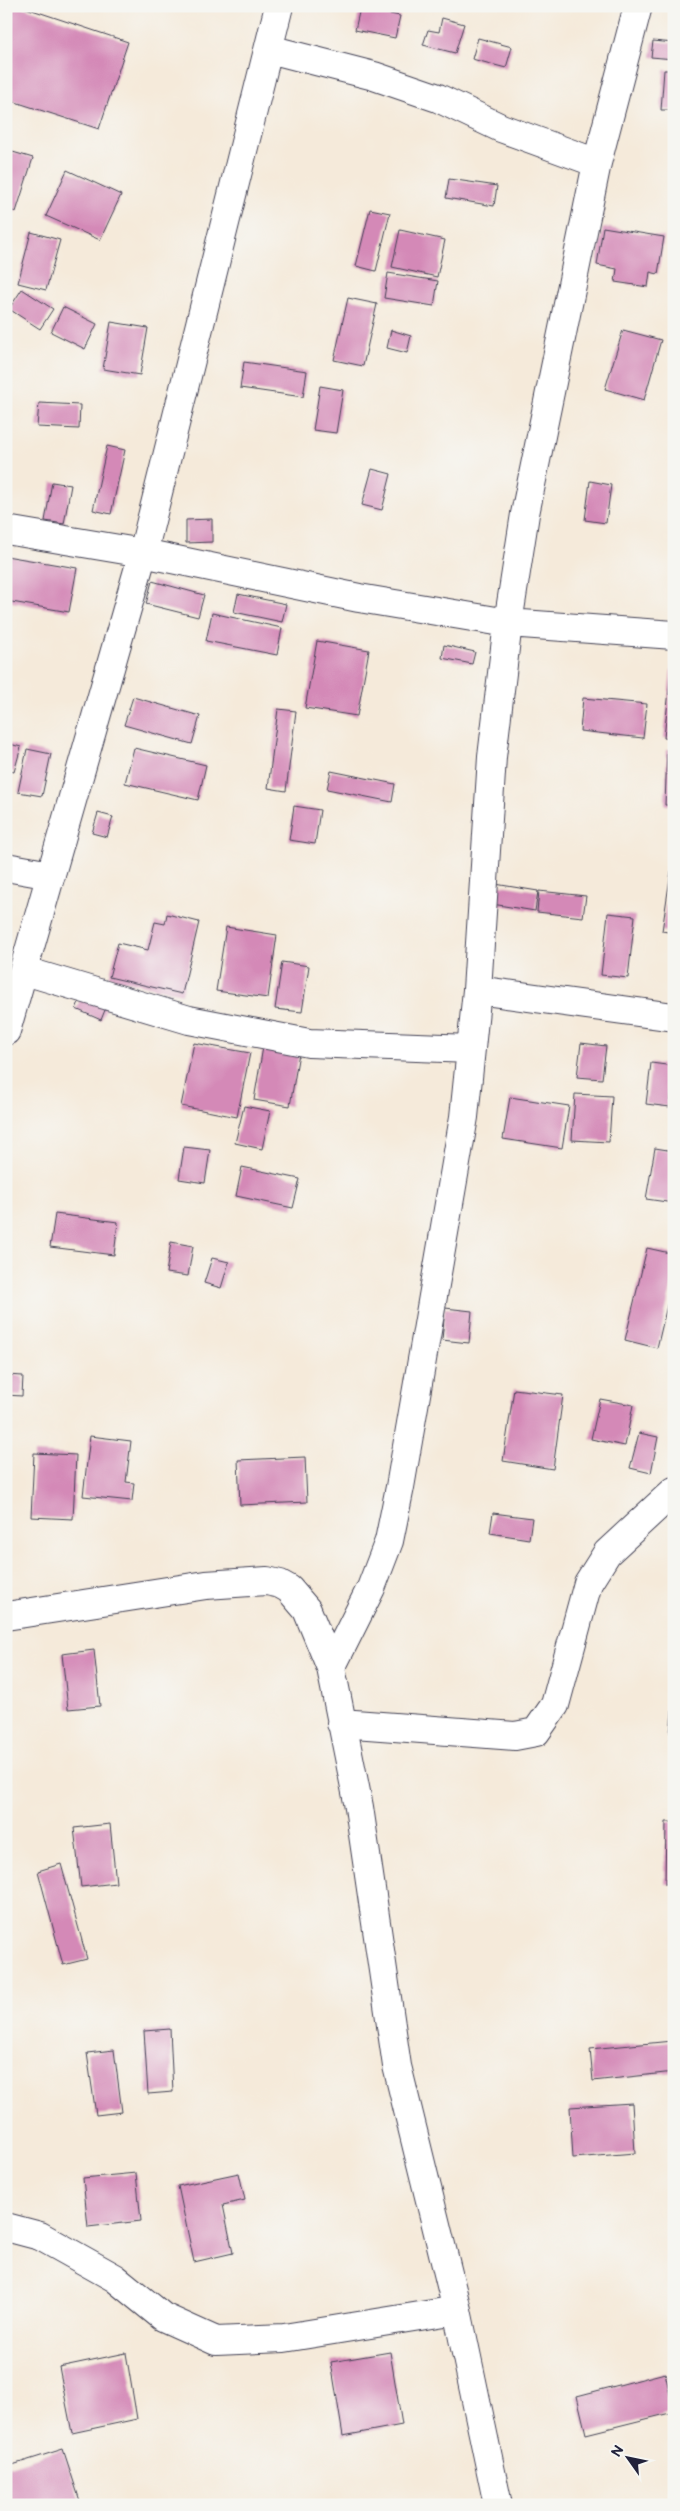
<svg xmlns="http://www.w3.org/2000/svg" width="680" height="2511" font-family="'Balsamiq Sans',sans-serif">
	<rect width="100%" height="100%" fill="#f6f6f2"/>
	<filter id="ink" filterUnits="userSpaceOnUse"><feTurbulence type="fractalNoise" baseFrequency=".02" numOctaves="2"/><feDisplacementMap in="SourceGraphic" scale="10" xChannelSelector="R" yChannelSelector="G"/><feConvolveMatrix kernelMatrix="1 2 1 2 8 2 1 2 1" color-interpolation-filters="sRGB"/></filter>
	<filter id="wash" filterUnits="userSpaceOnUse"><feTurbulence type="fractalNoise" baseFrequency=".0096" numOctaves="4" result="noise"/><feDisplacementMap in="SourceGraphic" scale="20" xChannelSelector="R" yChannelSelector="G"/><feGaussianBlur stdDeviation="1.12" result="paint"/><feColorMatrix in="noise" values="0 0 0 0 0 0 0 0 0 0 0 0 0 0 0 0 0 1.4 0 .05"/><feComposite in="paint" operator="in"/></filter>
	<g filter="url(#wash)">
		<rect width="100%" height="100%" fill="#f5eada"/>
		<g id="blocks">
			<!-- building -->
			<path fill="#d489b7" d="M6 6H20L128 42 99 129 6 99Z
				M360 8 400 16 395 38 355 30Z
				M442 18 464 24 455 53 423 45 428 30 439 32Z
				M478 38 512 47 506 68 472 59Z
				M653 41 674 43V59L651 57Z
				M664 70H674V110H661Z
				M6 150 33 158 16 212 6 209Z
				M67 170 121 195 100 240 46 216Z
				M449 179 497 186 494 206 446 198Z
				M370 209 390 213 376 271 356 266Z
				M603 227 664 237 658 274 650 272 648 287 615 282 617 269 597 265Z
				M400 230 445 240 437 277 392 267Z
				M31 232 60 240 46 290 18 283Z
				M388 273 438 281 434 306 384 298Z
				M22 289 53 309 40 329 9 309Z
				M348 298 377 304 363 366 334 360Z
				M63 307 97 324 85 349 51 332Z
				M111 322 148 328 140 375 103 369Z
				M391 330 411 336 407 353 387 348Z
				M623 330 661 340 644 400 605 389Z
				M244 362 307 371 303 397 240 388Z
				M320 386 343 390 336 433 313 430Z
				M39 403 80 405 79 429 37 427Z
				M107 446 125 450 111 514 93 510Z
				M372 469 391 474 382 510 362 505Z
				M590 481 611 485 606 523 585 520Z
				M52 482 71 485 64 524 45 521Z
				M212 519V542L186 543V520Z
				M6 556 77 568 69 612 6 601Z
				M152 581 204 595 198 617 146 604Z
				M238 594 286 604 282 622 234 612Z
				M212 613 282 628 277 655 206 641Z
				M317 641 369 650 357 716 305 708Z
				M444 645 475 652 472 664 442 658Z
				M672 661 674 662V739L664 738Z
				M133 697 200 716 192 744 124 725Z
				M583 698 647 704 643 738 580 731Z
				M278 709 296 711 286 791 268 788Z
				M6 743 21 747 14 772 6 770Z
				M134 748 206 765 198 800 125 783Z
				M27 749 51 754 42 796 18 792Z
				M667 749H674V805H665Z
				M331 771 395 784 392 802 327 789Z
				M294 806 320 810 315 844 289 840Z
				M98 813 113 817 107 837 92 833Z
				M671 871H674V933L662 931Z
				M495 884 538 891 535 911 492 904Z
				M539 891 586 896 583 917 537 912Z
				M608 913 635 916 628 978 601 975Z
				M167 914 199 922 182 994 109 977 118 943 148 950 155 922 165 924Z
				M226 927 277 935 268 998 216 991Z
				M282 962 309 966 302 1012 275 1009Z
				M82 995 107 1005 101 1020 76 1009Z
				M194 1043 250 1053 237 1117 181 1106Z
				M581 1043 606 1046 602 1079 577 1077Z
				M263 1047 299 1053 290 1106 254 1100Z
				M651 1063 674 1066 670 1107 646 1104Z
				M575 1094 612 1096 609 1142 572 1140Z
				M510 1097 569 1106 562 1148 503 1139Z
				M244 1106 270 1111 262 1149 235 1143Z
				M184 1147 210 1150 205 1183 179 1179Z
				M655 1148 674 1151V1203L646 1199Z
				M242 1167 300 1179 293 1208 236 1196Z
				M55 1214 118 1222 114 1255 50 1247Z
				M171 1242 193 1246 188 1276 166 1273Z
				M647 1248 674 1254V1276L657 1348 625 1340Z
				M212 1258 229 1262 221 1288 204 1283Z
				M445 1308 472 1311 469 1343 442 1340Z
				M6 1375 23 1376 22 1396 6 1395Z
				M514 1389 563 1395 553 1469 503 1461Z
				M600 1399 633 1405 625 1446 591 1439Z
				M639 1433 658 1437 651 1473 630 1468Z
				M90 1436 131 1441 126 1482 134 1483 132 1501 83 1496Z
				M34 1453 76 1455 73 1519 31 1517Z
				M305 1457 307 1502 240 1505 238 1460Z
				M493 1513 532 1518 529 1539 490 1533Z
				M94 1650 100 1706 68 1709 62 1654Z
				M672 1711 674 1712V1733H670Z
				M666 1822H674V1884H665Z
				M110 1824 116 1883 81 1887 74 1828Z
				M61 1864 87 1959 63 1965 38 1871Z
				M170 2029 173 2092 148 2094 144 2031Z
				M672 2041 674 2072 593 2081 590 2049Z
				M114 2050 122 2112 96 2115 87 2053Z
				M632 2103 635 2153 573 2158 570 2107Z
				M136 2173 141 2221 88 2227 83 2178Z
				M239 2173 245 2200 223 2205 233 2253 194 2262 178 2186Z
				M390 2352 402 2425 343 2436 331 2362Z
				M126 2353 137 2419 72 2433 59 2367Z
				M665 2373 674 2412 586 2434 577 2396Z
				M63 2449 81 2504 6 2505V2467Z"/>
		</g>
	</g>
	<g filter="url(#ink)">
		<use href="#blocks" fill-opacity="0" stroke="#424053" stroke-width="1"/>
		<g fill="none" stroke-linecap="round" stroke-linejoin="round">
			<!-- street casing -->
			<g stroke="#424053" stroke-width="30">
				<path id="street" d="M269 49 374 76 438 98 501 128 597 163
					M6 530 143 553 359 598 508 623 674 635
					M6 867 51 875
					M25 971 189 1020 309 1043 471 1049
					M477 990 674 1017
					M6 1031 143 553 279 6
					M6 1616 206 1585 267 1581 280 1584 289 1589 307 1610 331 1668 359 1807 397 2066 457 2310 498 2505
					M331 1668 371 1588 389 1541 400 1487 464 1117 477 990 492 757 508 623 525 514 597 163 638 6
					M341 1723 515 1736 536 1732 555 1705 588 1583 607 1553 674 1491
					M6 2227 40 2236 115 2278 163 2317 216 2341 284 2338 457 2310"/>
			</g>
			<!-- street -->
			<use href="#street" stroke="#fff" stroke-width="28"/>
		</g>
	</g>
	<!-- margin -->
	<rect width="680" height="2511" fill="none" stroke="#f6f6f2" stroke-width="25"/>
	<!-- north arrow -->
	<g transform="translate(628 2458) rotate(303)" stroke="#f6f6f2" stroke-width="4" paint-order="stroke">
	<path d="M0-4L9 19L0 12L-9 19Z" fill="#22223b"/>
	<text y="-8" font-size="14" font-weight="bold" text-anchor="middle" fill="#22223b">N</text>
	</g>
</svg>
